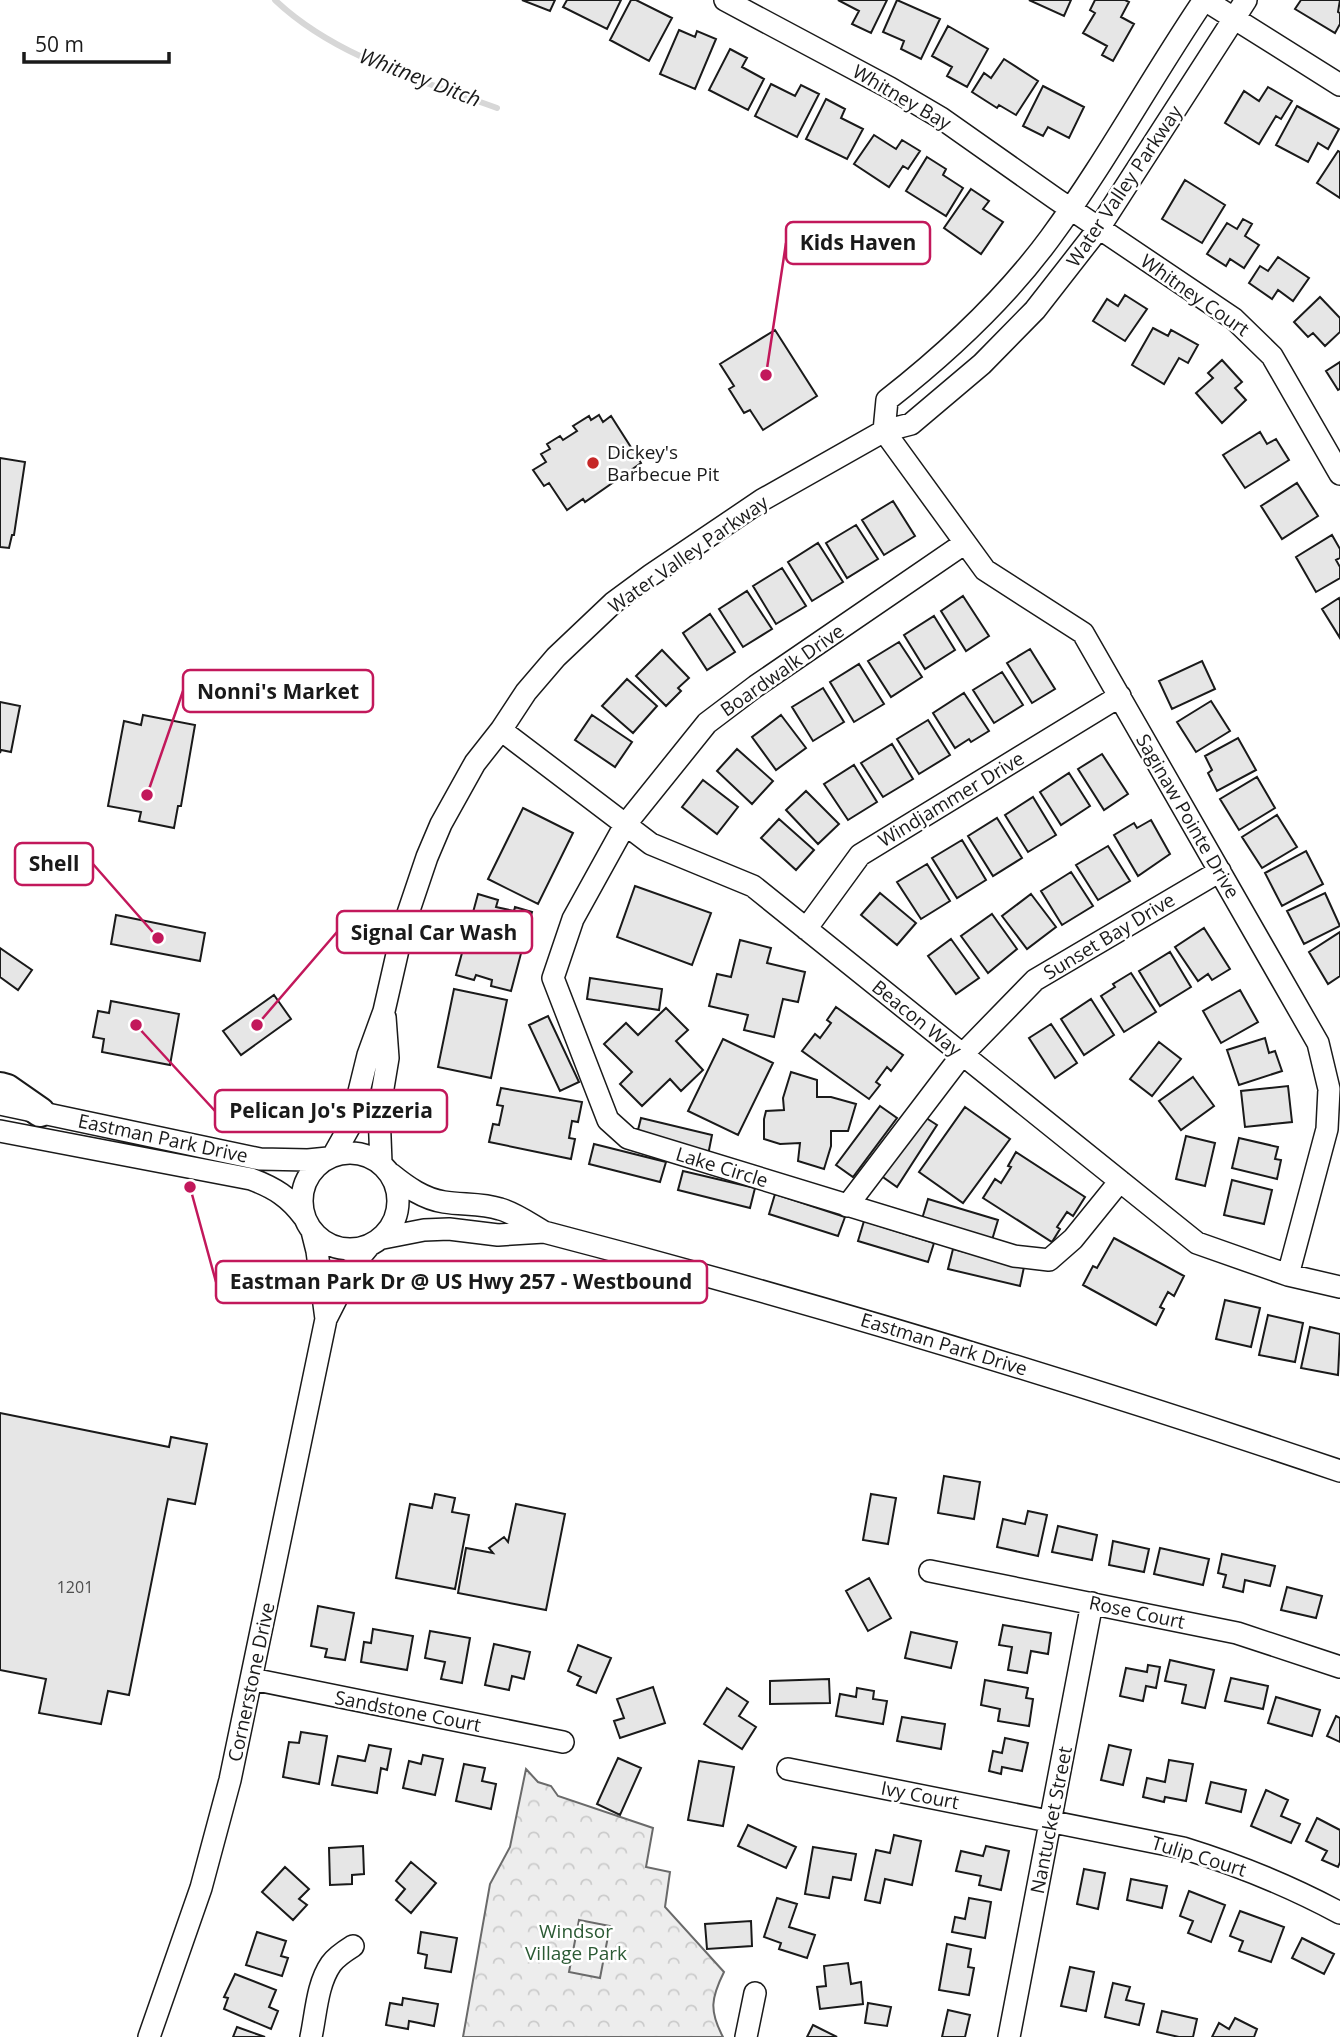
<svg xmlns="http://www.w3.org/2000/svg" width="1340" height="2037" font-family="'Open Sans',sans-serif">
	<defs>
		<pattern id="park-crowns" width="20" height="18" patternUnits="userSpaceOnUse" patternTransform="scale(1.75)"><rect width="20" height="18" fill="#ededed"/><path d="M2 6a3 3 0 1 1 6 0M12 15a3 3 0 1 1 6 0" fill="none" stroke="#cbcbcb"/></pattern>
	</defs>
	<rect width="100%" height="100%" fill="#fff"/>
	<!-- park -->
	<path fill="url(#park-crowns)" stroke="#6a6a6a" stroke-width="2" d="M526 1769 538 1782 551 1786 558 1796 653 1828 646 1867 670 1872 665 1907 724 1972C711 1998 709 2011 723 2037H463L490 1884 510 1847Z"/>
	<!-- pitch -->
	<path fill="#ededed" stroke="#6a6a6a" stroke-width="2" d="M579 1920 610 1926 600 1978 569 1972Z"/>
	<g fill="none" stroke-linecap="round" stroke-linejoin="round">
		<!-- stream -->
		<path stroke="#d7d7d7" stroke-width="6" d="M275 0C335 57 420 80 497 108"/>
	</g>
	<!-- building -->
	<path fill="#e6e6e6" stroke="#1a1a1a" stroke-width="2" d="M522 0H555L550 11Z
		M567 0H621L607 29 563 7Z
		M631 0H636L672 18 649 61 610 40Z
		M838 0H887L871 33 852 24 859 11Z
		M897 0 940 19 921 59 901 49 904 41 883 32Z
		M1029 0H1071L1064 16Z
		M1095 0H1125L1129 2 1121 17 1134 24 1113 61 1102 55 1107 46 1083 33 1095 13 1090 10Z
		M1301 0H1340L1338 12 1340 13V24L1335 33 1295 9Z
		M948 26 988 49 967 87 947 76 952 67 932 56Z
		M679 30 695 37 697 31 716 39 695 89 660 74Z
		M730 49 747 58 742 67 764 79 748 110 709 90Z
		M1004 59 1038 81 1016 115 999 105 997 108 972 92 984 73 991 78Z
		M771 84 795 96 801 85 819 94 797 137 755 116Z
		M1043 86 1084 107 1069 138 1048 127 1043 136 1023 126Z
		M1268 87 1292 101 1281 119 1276 116 1259 144 1225 123 1244 91 1259 101Z
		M826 99 845 109 841 118 863 129 847 159 806 139Z
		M1297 106 1339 129 1328 149 1318 143 1308 162 1276 145Z
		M874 135 896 149 902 140 920 151 908 169 903 166 889 187 854 164Z
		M1338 151 1340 152V198L1317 183Z
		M927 157 946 169 943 175 963 188 946 216 906 191Z
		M1185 180 1225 205 1202 243 1162 219Z
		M971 189 989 201 983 209 1003 222 981 254 944 228Z
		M1243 219 1252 224 1245 236 1259 245 1244 268 1230 259 1226 266 1207 254 1227 223 1237 229Z
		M1278 257 1309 278 1293 301 1278 290 1272 299 1249 283 1260 266 1268 271Z
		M1125 295 1147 309 1125 341 1093 321 1107 299 1118 306Z
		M1320 297 1340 318V332L1325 346 1313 333 1308 337 1294 322Z
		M1153 328 1168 336 1171 330 1198 345 1188 363 1179 358 1164 384 1132 365Z
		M775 330 817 396 763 430 750 410 744 413 729 389 734 386 720 364Z
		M1222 360 1242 382 1235 388 1246 400 1222 423 1196 393 1213 378 1208 373Z
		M1340 362V389L1338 390 1326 371Z
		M599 415 603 422 611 416 641 463 585 502 583 499 567 510 549 483 544 486 533 470 546 462 541 454 550 449 547 444 560 436 563 440 577 431 573 426 589 416 591 420Z
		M1260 432 1267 444 1276 439 1289 460 1245 488 1223 455Z
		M0 458 25 462 14 535H12L9 548 0 547Z
		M1297 483 1318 516 1282 539 1261 506Z
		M893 501 915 536 884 555 862 520Z
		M856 525 878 559 847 578 826 543Z
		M1332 535 1340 549V558L1336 560 1340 567V578L1316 592 1296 557Z
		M818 543 843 582 812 601 788 562Z
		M782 568 806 606 776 624 753 586Z
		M747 591 772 629 743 647 719 609Z
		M963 596 989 636 966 651 941 611Z
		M1339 598 1340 601V638L1322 609Z
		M710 614 735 652 707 670 683 633Z
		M934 616 955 650 925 669 904 635Z
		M899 642 922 677 891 697 868 661Z
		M1030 649 1055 689 1032 703 1007 663Z
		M662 650 689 678 678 688 681 691 666 706 636 676Z
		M1202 661 1215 689 1172 709 1159 681Z
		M859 664 884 704 854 722 830 682Z
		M1002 672 1023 705 994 723 973 690Z
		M627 679 657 706 633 733 602 706Z
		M823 688 844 722 813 741 792 707Z
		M964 693 989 731 971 742 969 739 955 748 933 713Z
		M1211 701 1230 731 1196 752 1177 722Z
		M0 702 20 706 11 752 1 750 0 753Z
		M143 715 195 725 181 806H178L174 828 139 821 141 812 108 806 124 721 141 725Z
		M592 715 632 742 615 767 575 740Z
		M781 715 806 748 776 770 752 737Z
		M928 720 950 755 919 774 897 739Z
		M1238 738 1256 770 1217 791 1208 773 1212 770 1205 756Z
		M892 744 913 779 883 797 861 763Z
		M737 749 773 781 752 804 717 771Z
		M1102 754 1128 794 1104 810 1078 769Z
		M854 765 877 802 848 820 824 784Z
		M1069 773 1090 806 1061 825 1040 792Z
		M1257 777 1275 808 1239 830 1220 799Z
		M703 780 738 807 717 834 682 807Z
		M806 791 839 824 818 844 786 810Z
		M1033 797 1056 835 1028 852 1005 815Z
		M523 808 573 833 538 904 488 879Z
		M1277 815 1297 847 1262 868 1242 837Z
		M997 818 1022 858 993 876 968 836Z
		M779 819 814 850 796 870 761 838Z
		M1151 820 1170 854 1138 876 1114 835 1134 823 1137 828Z
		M962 840 986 880 957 898 932 858Z
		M1108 846 1130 881 1098 900 1076 865Z
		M1306 851 1323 884 1282 906 1265 873Z
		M927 864 950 901 921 919 897 882Z
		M1071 872 1093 906 1062 925 1041 891Z
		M635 886 711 913 692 965 617 937Z
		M880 893 916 923 897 945 861 915Z
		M1325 893 1340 926 1304 944 1287 911Z
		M478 894 498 900 496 907 514 911 515 907 532 912 511 991 491 986 492 980 476 975 474 980 456 975Z
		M1031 894 1056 927 1027 949 1002 916Z
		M992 914 1017 949 988 973 961 936Z
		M116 915 205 933 200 961 111 944Z
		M1204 928 1230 969 1212 980 1208 974 1198 981 1175 947Z
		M1340 932V976L1328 984 1309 952Z
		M951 939 979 978 956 994 928 956Z
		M740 940 771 948 767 963 805 972 798 1002 783 999 774 1037 744 1030 748 1015 709 1006 717 974 731 977Z
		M0 948 32 970 18 990 0 977Z
		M1170 952 1191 987 1160 1006 1139 971Z
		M1131 973 1156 1012 1124 1032 1101 996 1115 987 1113 984Z
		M590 978 662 989 659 1010 587 999Z
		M454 989 507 1000 491 1078 438 1067Z
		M1240 990 1258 1022 1221 1043 1203 1011Z
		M274 995 291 1019 241 1055 223 1031Z
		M1091 999 1114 1035 1084 1055 1061 1019Z
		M111 1001 179 1014 170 1065 102 1052 104 1039 93 1037 98 1011 109 1013Z
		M836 1007 903 1055 891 1071 887 1067 876 1082 880 1085 869 1099 802 1051 815 1034 820 1038 831 1023 827 1020Z
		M666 1008 688 1030 676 1041 703 1070 681 1091 670 1079 642 1106 620 1084 632 1072 604 1044 626 1023 638 1035Z
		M548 1016 579 1082 560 1091 529 1025Z
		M1051 1024 1077 1063 1055 1078 1029 1038Z
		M1265 1038 1269 1053 1275 1051 1282 1071 1239 1085 1227 1050Z
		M723 1039 773 1063 738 1135 688 1111Z
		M1159 1042 1181 1059 1152 1096 1130 1079Z
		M791 1072 817 1080V1097H831L856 1104 848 1131H831V1146L824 1169 798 1161 800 1143 780 1144 764 1139V1119L766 1111 784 1110 783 1098Z
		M1193 1077 1214 1106 1181 1130 1159 1101Z
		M1288 1086 1292 1122 1245 1127 1241 1091Z
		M501 1088 582 1102 578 1122 572 1121 569 1138 575 1139 571 1159 489 1142 493 1124 499 1125 503 1106 497 1105Z
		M880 1106 897 1118 853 1177 836 1165Z
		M965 1107 1010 1139 963 1203 919 1172Z
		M920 1114 937 1125 897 1187 880 1175Z
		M641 1118 712 1135 708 1155 636 1138Z
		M1186 1136 1215 1143 1205 1186 1176 1179Z
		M1239 1138 1278 1147 1275 1159 1281 1160 1277 1179 1232 1168Z
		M594 1144 666 1162 660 1182 589 1164Z
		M1016 1152 1085 1197 1073 1216 1067 1212 1057 1227 1060 1229 1052 1242 983 1198 995 1179 1001 1183 1011 1167 1008 1166Z
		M683 1171 755 1188 750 1208 678 1190Z
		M1232 1180 1272 1190 1264 1224 1224 1215Z
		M775 1194 845 1217 838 1236 769 1214Z
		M928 1199 998 1220 992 1240 922 1219Z
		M864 1221 934 1243 928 1262 858 1241Z
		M1114 1238 1184 1276 1174 1296 1168 1292 1160 1307 1164 1309 1156 1325 1083 1285 1093 1266 1097 1268Z
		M953 1249 1024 1267 1020 1286 948 1269Z
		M1225 1300 1260 1308 1251 1347 1216 1339Z
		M1268 1315 1303 1323 1295 1362 1259 1355Z
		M1310 1327 1340 1334 1338 1375 1301 1368Z
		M0 1413 169 1447 171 1437 207 1444 195 1504 168 1499 129 1695 108 1691 101 1724 39 1713 46 1679 0 1670Z
		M944 1476 980 1482 974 1519 938 1513Z
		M435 1494 455 1498 452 1512 469 1515 455 1589 396 1578 410 1504 432 1508Z
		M871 1494 896 1498 888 1544 863 1540Z
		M516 1504 565 1514 546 1610 458 1593 466 1548 493 1553 489 1548 504 1537 508 1542Z
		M1028 1511 1047 1515 1038 1556 997 1547 1003 1519 1025 1524Z
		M1058 1526 1097 1535 1092 1560 1052 1552Z
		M1113 1541 1149 1549 1144 1572 1109 1565Z
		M1160 1548 1209 1559 1203 1585 1154 1574Z
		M1222 1554 1275 1566 1270 1586 1245 1580 1243 1592 1223 1587 1226 1575 1218 1573Z
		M869 1578 891 1618 868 1631 846 1591Z
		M1287 1587 1322 1596 1316 1618 1281 1610Z
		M318 1606 354 1613 345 1660 325 1657 327 1649 311 1646Z
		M1003 1625 1051 1633 1048 1654 1031 1651 1027 1673 1008 1670 1012 1647 999 1645Z
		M373 1629 413 1636 407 1670 361 1662 364 1642 371 1643Z
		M430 1631 470 1638 462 1683 441 1679 445 1662 425 1658Z
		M911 1632 957 1642 951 1668 905 1658Z
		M494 1644 530 1652 524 1679 512 1676 509 1690 485 1685Z
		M578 1645 611 1658 596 1693 577 1685 581 1677 568 1671Z
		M1170 1660 1214 1670 1205 1708 1182 1703 1186 1685 1165 1681Z
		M1148 1665 1160 1667 1156 1688 1146 1686 1143 1701 1120 1696 1126 1668 1147 1672Z
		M1231 1678 1268 1686 1263 1709 1225 1701Z
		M829 1679 830 1703 770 1704V1681Z
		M985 1680 1028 1688 1026 1698 1033 1699 1029 1726 998 1721 1000 1709 981 1705Z
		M653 1687 665 1723 620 1738 614 1721 624 1718 617 1699Z
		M727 1688 748 1702 739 1716 756 1727 742 1749 704 1724Z
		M857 1688 874 1691 873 1699 887 1701 883 1724 836 1716 840 1694 856 1697Z
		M1276 1697 1320 1710 1312 1736 1268 1723Z
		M1336 1716 1340 1718V1742L1327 1736Z
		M902 1717 945 1724 941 1749 897 1741Z
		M301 1732 327 1736 319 1784 283 1777 289 1742 299 1743Z
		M1005 1738 1028 1743 1022 1771 1002 1767 1001 1774 989 1771 993 1751 1002 1753Z
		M369 1745 391 1749 387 1770 381 1768 377 1793 332 1785 338 1756 365 1761Z
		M1109 1745 1131 1750 1123 1785 1101 1780Z
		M423 1755 443 1759 435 1795 403 1788 409 1761 421 1764Z
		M618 1758 641 1768 620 1815 597 1804Z
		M1169 1760 1193 1764 1186 1801 1165 1797 1164 1802 1143 1797 1147 1778 1165 1782Z
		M699 1761 734 1767 723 1826 688 1820Z
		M464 1764 485 1768 482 1781 496 1784 491 1809 456 1801Z
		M1211 1782 1246 1790 1241 1812 1206 1803Z
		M1266 1790 1288 1800 1281 1816 1300 1824 1291 1843 1251 1826Z
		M1317 1818 1340 1830V1862L1338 1867 1322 1860 1327 1851 1306 1841Z
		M748 1825 796 1847 786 1868 738 1846Z
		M894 1835 921 1841 912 1885 885 1879 880 1903 865 1900 876 1850 890 1853Z
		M363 1846 364 1874 352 1875V1884L330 1885 329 1848Z
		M986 1846 1009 1851 1001 1890 979 1885 981 1876 956 1871 961 1851 983 1856Z
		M813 1847 856 1854 851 1880 833 1877 829 1898 805 1894Z
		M411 1862 436 1883 411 1913 396 1900 405 1889 396 1881Z
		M285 1867 309 1889 299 1899 307 1905 293 1920 262 1892Z
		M1084 1869 1105 1873 1098 1909 1077 1904Z
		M1131 1879 1167 1886 1162 1908 1127 1900Z
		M1189 1891 1225 1905 1211 1942 1188 1933 1193 1921 1180 1916Z
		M777 1898 797 1904 789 1927 815 1935 807 1958 779 1949 781 1943 764 1937Z
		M969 1898 991 1902 985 1938 952 1932 955 1917 965 1919Z
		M1240 1911 1284 1927 1271 1962 1239 1951 1243 1941 1230 1936Z
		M751 1921 752 1946 707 1949 705 1924Z
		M257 1932 286 1941 281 1956 288 1958 282 1976 246 1965Z
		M421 1932 457 1938 451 1972 425 1968 427 1955 418 1953Z
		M1302 1938 1334 1954 1324 1974 1292 1958Z
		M947 1944 971 1949 968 1967 974 1968 969 1995 939 1990Z
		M848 1963 851 1984 861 1982 863 2004 820 2009 817 1987 826 1986 824 1966Z
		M1070 1967 1094 1972 1086 2011 1061 2006Z
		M235 1974 276 1990 269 2007 278 2011 271 2029 224 2009 228 1998 224 1997Z
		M1113 1983 1130 1987 1126 2000 1144 2004 1139 2025 1105 2017Z
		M403 1998 438 2004 434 2026 409 2021 408 2029 386 2025 390 2003 402 2005Z
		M868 2003 891 2007 887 2026 865 2023Z
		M948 2010 970 2015 965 2037H942Z
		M1162 2011 1197 2019 1193 2037H1179L1157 2032Z
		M1235 2018 1257 2029 1254 2037H1212L1219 2023 1229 2029Z
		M813 2025 837 2037H807Z
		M237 2027 265 2037H233Z"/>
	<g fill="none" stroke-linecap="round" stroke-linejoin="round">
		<!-- minor casing -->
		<g stroke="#1a1a1a" stroke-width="24">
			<path id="minor" d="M725 0 890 88 941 118 1056 199 1234 319 1272 356 1340 474
				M1205 0 1340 85
				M884 431 985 570 1083 633 1318 1043 1329 1089 1327 1129 1288 1275
				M884 431 887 400C947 353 1005 299 1050 238 1106 162 1151 78 1204 0
				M965 543 756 686 707 723 625 825 573 919 553 978 608 1120 628 1138 1014 1256 1049 1260 1073 1239 1120 1181
				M501 730 651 844 753 886 1197 1243 1288 1275 1340 1287
				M806 929 860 855 1120 696
				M0 1104 260 1159 308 1160 328 1158
				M0 1131 251 1179C275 1188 289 1197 304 1217
				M302 1201a48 48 0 1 1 96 0a48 48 0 1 1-96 0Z
				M333 1156 351 1124 368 1055 384 1011 403 928 427 857 441 824 475 763 501 730 526 692 556 657 613 603 651 575 762 500 884 431 911 424 982 364 1035 310 1099 228 1246 0
				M381 1163 379 1112 388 1058 385 1017
				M391 1174C407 1187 424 1199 444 1202 463 1205 482 1203 500 1209 515 1213 530 1224 544 1232 812 1302 1077 1382 1340 1471
				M847 1206 962 1055 1035 980 1220 871
				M312 1231 317 1251 326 1319
				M383 1238 424 1230 449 1229 498 1235 544 1232
				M930 1571 1237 1633 1340 1667
				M252 1679 563 1742
				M788 1769 1183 1848C1238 1865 1290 1886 1340 1913
				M149 2037 201 1888 230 1780 326 1319 354 1264 369 1246
				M311 2037C316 2014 317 1984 331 1964 336 1957 345 1951 353 1946
				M746 2037 755 1993
				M1009 2037 1092 1603"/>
		</g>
		<!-- major casing -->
		<g stroke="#1a1a1a" stroke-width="32">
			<path id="major" d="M0 1087 7 1089 40 1112"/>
		</g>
		<!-- minor -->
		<use href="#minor" stroke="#fff" stroke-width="21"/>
		<!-- major -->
		<use href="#major" stroke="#fff" stroke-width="28"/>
	</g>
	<!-- markers -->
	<circle fill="#c62828" stroke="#fff" stroke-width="2.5" cx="593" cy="463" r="7"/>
	<g text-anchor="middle" stroke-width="5" stroke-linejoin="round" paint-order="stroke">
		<!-- number labels -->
		<g font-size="16" fill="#4d4d4d">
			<text x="75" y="1593">1201</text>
		</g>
		<!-- street labels -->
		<g font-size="19" fill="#1a1a1a" stroke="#fff">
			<text transform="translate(902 97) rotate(30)" y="7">Whitney Bay</text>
			<text transform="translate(1124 186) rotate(-56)" y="7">Water Valley Parkway</text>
			<text transform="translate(1195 295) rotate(35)" y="7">Whitney Court</text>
			<text transform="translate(688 554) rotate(-35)" y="7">Water Valley Parkway</text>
			<text transform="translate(782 670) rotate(-35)" y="7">Boardwalk Drive</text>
			<text transform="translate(951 799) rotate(-31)" y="7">Windjammer Drive</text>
			<text transform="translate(1188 816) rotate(60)" y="7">Saginaw Pointe Drive</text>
			<text transform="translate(1109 936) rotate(-31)" y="7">Sunset Bay Drive</text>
			<text transform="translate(917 1018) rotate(39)" y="7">Beacon Way</text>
			<text transform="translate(163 1138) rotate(12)" y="7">Eastman Park Drive</text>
			<text transform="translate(722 1167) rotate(17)" y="7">Lake Circle</text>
			<text transform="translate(944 1344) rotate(17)" y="7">Eastman Park Drive</text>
			<text transform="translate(1137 1612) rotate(12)" y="7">Rose Court</text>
			<text transform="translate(251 1682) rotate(-78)" y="7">Cornerstone Drive</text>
			<text transform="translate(408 1711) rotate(11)" y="7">Sandstone Court</text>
			<text transform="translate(920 1795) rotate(11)" y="7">Ivy Court</text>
			<text transform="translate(1051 1820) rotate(-79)" y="7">Nantucket Street</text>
			<text transform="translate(1199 1856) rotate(17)" y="7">Tulip Court</text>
		</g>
		<!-- poi labels -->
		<g font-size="19" fill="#1a1a1a" stroke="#fff" text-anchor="start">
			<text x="607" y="459">Dickey's<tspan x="607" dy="22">Barbecue Pit</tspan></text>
		</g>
		<!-- park labels -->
		<g font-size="19" fill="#2b5a34" stroke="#fff">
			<text x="576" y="1938">Windsor<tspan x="576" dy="22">Village Park</tspan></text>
		</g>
		<!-- water labels -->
		<g font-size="21" font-style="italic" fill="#1a1a1a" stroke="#fff">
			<text transform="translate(420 78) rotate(21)" y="7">Whitney Ditch</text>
		</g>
	</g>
	<!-- callouts -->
	<path fill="none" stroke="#c2185b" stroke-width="2.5" d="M766 375L786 243M147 795L183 691M158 938L93 864M257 1025L337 932M136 1025L215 1111M190 1187L216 1282"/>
	<g fill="#c2185b" stroke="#fff" stroke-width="2.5">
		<circle cx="766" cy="375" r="7"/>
		<circle cx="147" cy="795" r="7"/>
		<circle cx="158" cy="938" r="7"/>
		<circle cx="257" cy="1025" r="7"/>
		<circle cx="136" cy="1025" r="7"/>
		<circle cx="190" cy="1187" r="7"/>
	</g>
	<g fill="#fff" stroke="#c2185b" stroke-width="2.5">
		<rect x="786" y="222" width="144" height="42" rx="7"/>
		<rect x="183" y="670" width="190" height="42" rx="7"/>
		<rect x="15" y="843" width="78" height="42" rx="7"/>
		<rect x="337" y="911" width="195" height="42" rx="7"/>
		<rect x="215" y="1090" width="232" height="42" rx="7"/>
		<rect x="216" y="1261" width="491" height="42" rx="7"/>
	</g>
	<g font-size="21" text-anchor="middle" font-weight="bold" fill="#1a1a1a">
		<text x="858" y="250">Kids Haven</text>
		<text x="278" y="699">Nonni's Market</text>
		<text x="54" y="871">Shell</text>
		<text x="434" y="940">Signal Car Wash</text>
		<text x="331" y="1118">Pelican Jo's Pizzeria</text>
		<text x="461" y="1289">Eastman Park Dr @ US Hwy 257 - Westbound</text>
	</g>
	<!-- scale -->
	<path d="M24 52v10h145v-10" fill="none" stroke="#1a1a1a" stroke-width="3.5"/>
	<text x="35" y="52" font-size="21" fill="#1a1a1a" stroke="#ffffff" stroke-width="5" paint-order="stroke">50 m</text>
</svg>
